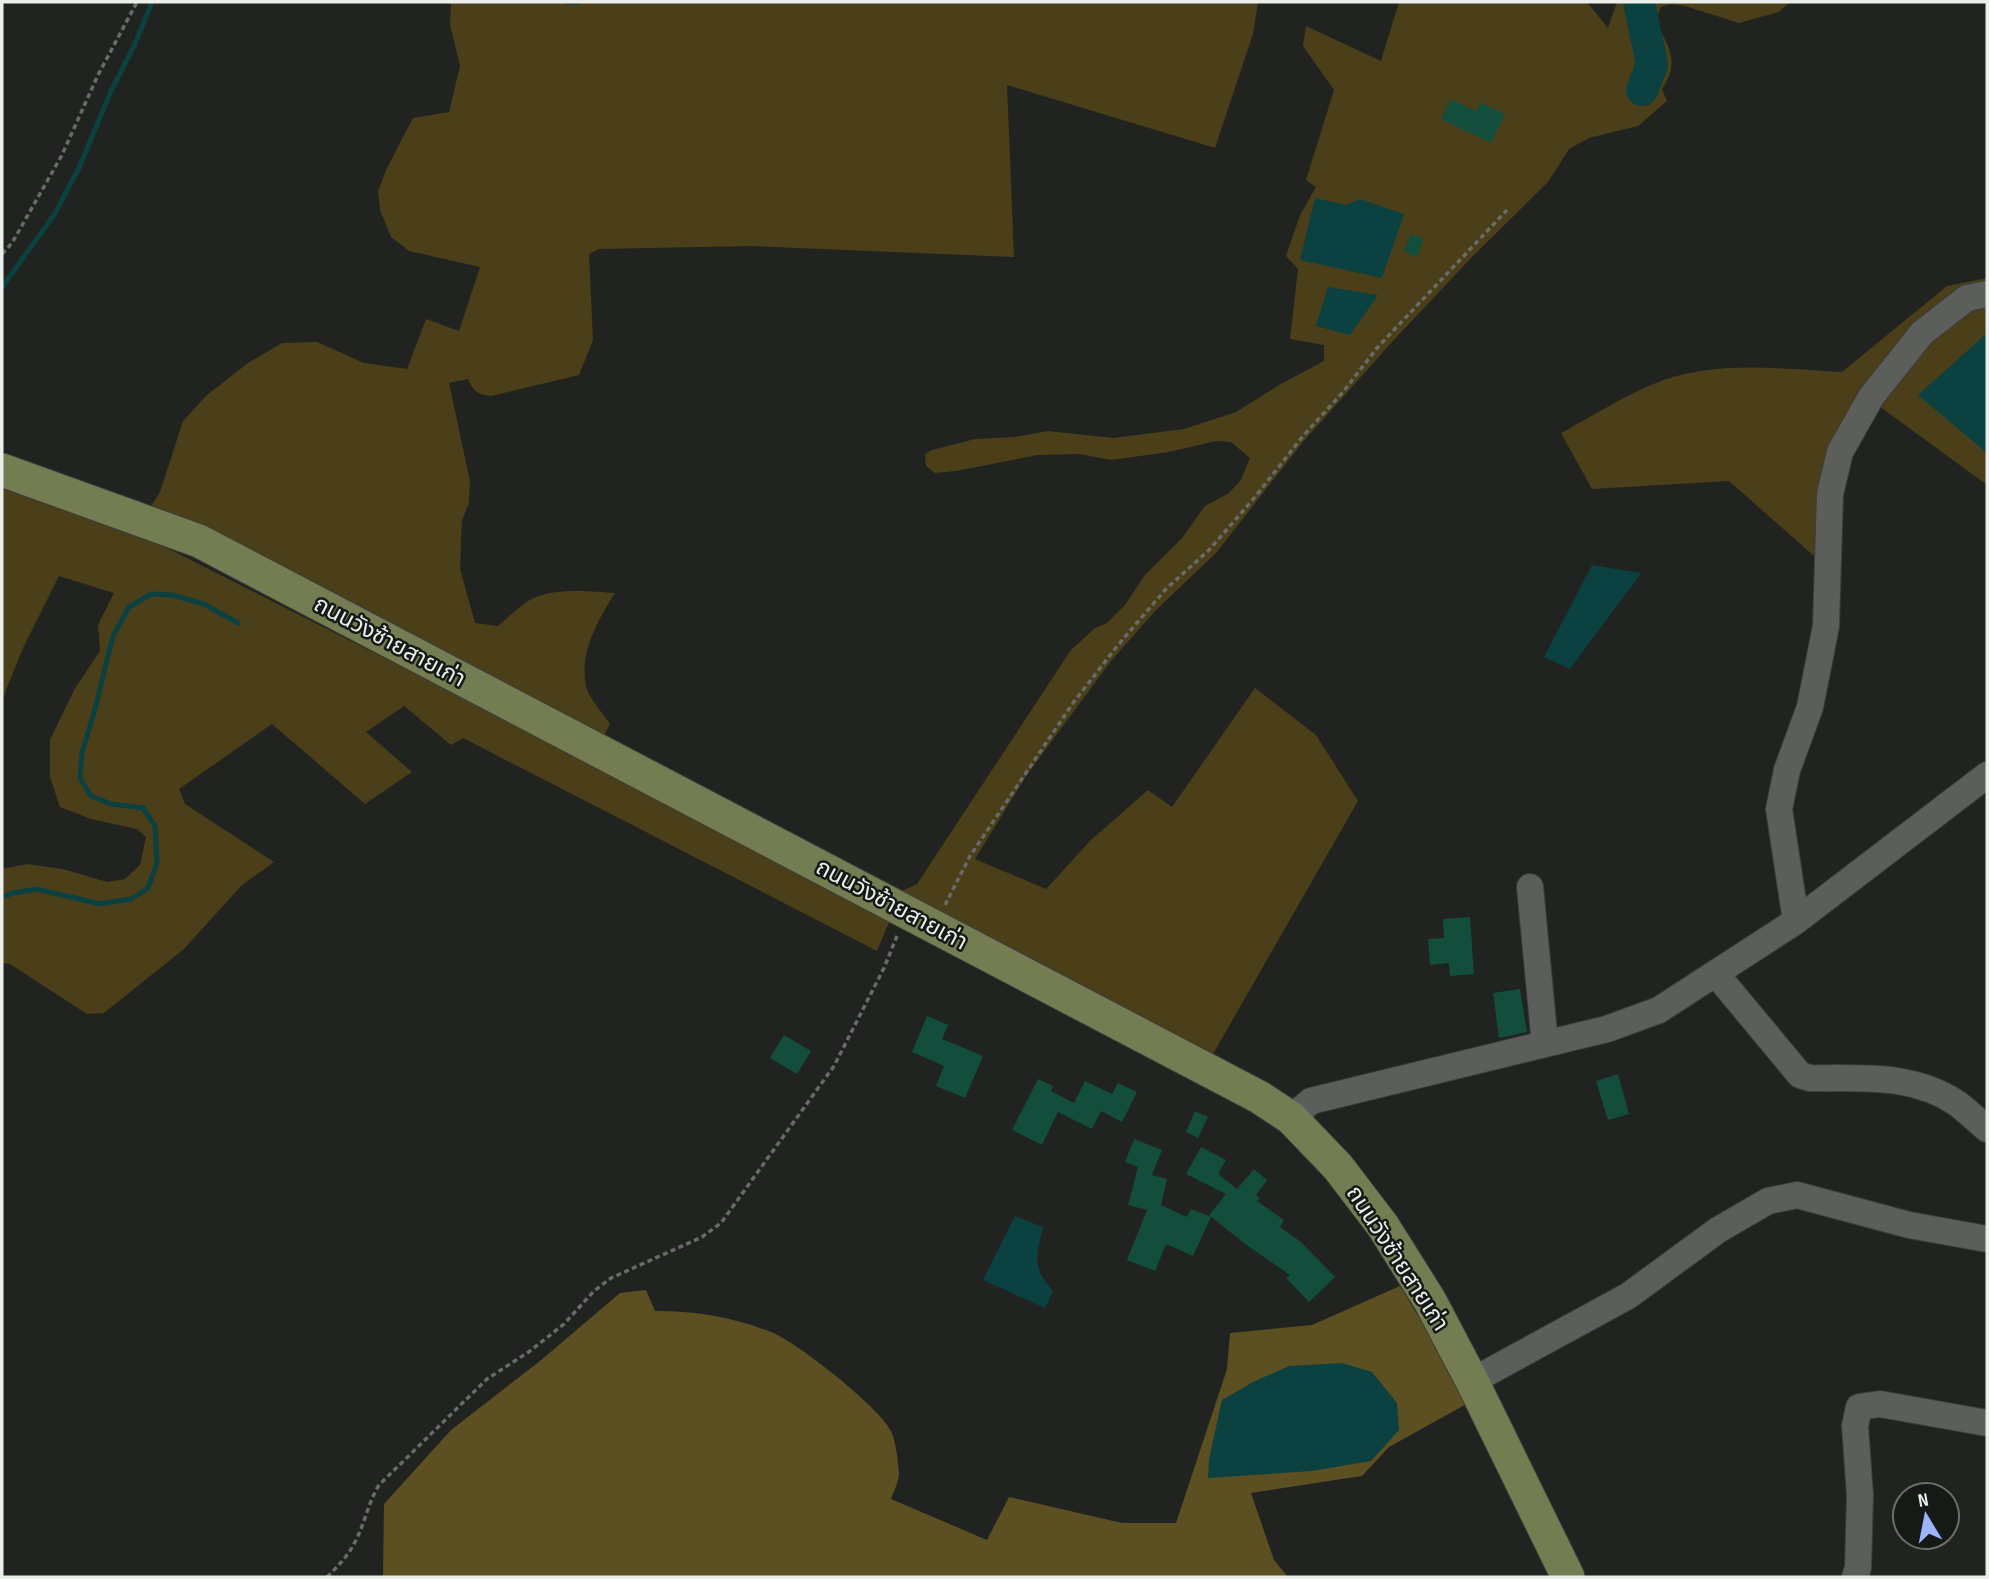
<svg xmlns="http://www.w3.org/2000/svg" width="1989" height="1579" font-family="'Sofia Sans Condensed','Noto Sans Thai',sans-serif">
	<rect width="100%" height="100%" fill="#202320"/>
	<!-- green -->
	<path fill="#4a3f19" d="M451 2H1258L1253 34 1215 148 1007 85 1014 257 751 246 599 249 589 254 593 340 579 375 491 396C478 395 473 391 468 379L449 383 470 481 469 503 462 520 460 569 475 623 498 626C508 618 517 608 528 601 549 587 591 591 615 593 598 620 579 653 586 686 589 699 603 713 610 724L601 742 148 511 160 492 183 421 207 395 248 363 282 343 317 342 364 363 407 369 426 319 459 331 480 267 409 251 391 237 380 210 378 191 387 168 413 118 449 112 460 66 450 25Z
		M1399 2H1587L1608 28 1617 2H1790L1779 12 1739 23 1685 6 1671 4 1661 7C1646 33 1690 48 1662 89L1667 101 1638 126 1589 138 1569 149 1548 182 1472 257 1391 343 1303 442 1216 553 1155 611 1111 661 1026 776 975 859 1046 889 1090 841 1148 790 1172 807 1255 688 1316 735 1358 801 1213 1054 902 891 917 884 1071 650 1095 628 1107 623 1125 605 1145 575 1182 538 1205 506 1229 493 1241 480 1250 458 1231 442 1216 441 1169 452 1111 460 1079 454 1038 455 956 471 935 473 926 466 925 454 932 450 975 439 1015 437 1048 431 1113 438 1184 429 1236 412 1281 384 1324 361V345L1290 339 1298 269 1286 256 1300 215 1316 187 1306 180 1334 90 1303 46 1306 26 1381 61Z
		M1987 278V485L1864 395 1822 563 1729 481 1592 489 1561 433C1591 417 1620 398 1651 385 1710 359 1781 369 1842 372L1947 286Z
		M2 482 110 520 173 551 892 915 877 951 463 738 451 745 404 706 366 732 412 772 365 804 272 724 179 789 185 804 274 862 242 885 184 949 104 1013 87 1014 10 964 2 963V869L27 864 63 869 107 882 125 879 140 865 146 837 137 829 91 819 60 807 50 777V740L74 690 100 651 98 625 114 593 59 576 22 650 2 700Z"/>
	<!-- forest -->
	<path fill="#5c4f21" d="M1400 1286 1470 1402 1389 1447 1362 1476 1251 1493 1274 1560 1288 1577H383L384 1504 451 1430 540 1361 620 1293 646 1290 655 1311C697 1311 732 1317 771 1332 797 1342 879 1407 891 1431 896 1441 898 1462 899 1473 899 1481 894 1491 891 1499L987 1540 1009 1497 1122 1523H1176L1227 1369 1230 1333 1312 1325Z"/>
	<!-- water -->
	<path fill="#0b4141" d="M1315 198 1346 205 1360 199 1404 214 1382 278 1300 260Z
		M1328 287 1378 295 1350 335 1316 326Z
		M1987 333V453L1918 395Z
		M1592 565 1641 573 1570 669 1544 657Z
		M1015 1216 1043 1227C1036 1256 1032 1268 1053 1291L1045 1308 983 1280Z
		M1342 1363 1372 1372 1397 1403 1399 1430 1371 1461 1312 1471 1208 1478 1209 1459 1222 1400 1253 1382 1289 1366Z"/>
	<g fill="none" stroke-linecap="round" stroke-linejoin="round">
		<!-- stream -->
		<path stroke="#0b4141" stroke-width="5" d="M567 2H578
			M2 287 54 215 79 168 111 91 135 44 152 2
			M2 897 13 893 37 889 100 904 131 899 148 888 157 863 155 826 143 808 111 804 91 796 80 778 82 753 95 709 113 636 129 607 151 594 172 595 204 604 238 623"/>
		<!-- river -->
		<path stroke="#0b4141" stroke-width="32" d="M1639 2 1652 65 1642 90"/>
	</g>
	<!-- building -->
	<path fill="#134e3c" d="M1451 99 1476 111 1481 103 1505 114 1491 143 1441 119Z
		M1411 234 1424 239 1417 257 1404 251Z
		M1470 917 1474 974 1450 976 1449 963 1430 965 1428 939 1444 938 1443 919Z
		M1520 989 1527 1032 1499 1038 1493 993Z
		M927 1016 948 1025 942 1039 983 1056 965 1098 936 1086 944 1066 912 1052Z
		M784 1035 811 1051 797 1074 770 1058Z
		M1618 1074 1629 1114 1608 1120 1596 1081Z
		M1038 1079 1053 1086 1051 1091 1074 1103 1085 1081 1112 1094 1118 1083 1137 1092 1122 1122 1101 1111 1092 1129 1058 1112 1042 1145 1012 1130Z
		M1195 1111 1208 1117 1198 1138 1186 1132Z
		M1134 1139 1162 1150 1152 1175 1167 1179 1161 1205 1187 1217 1191 1209 1211 1217 1193 1256 1166 1244 1155 1271 1127 1260 1147 1210 1128 1205 1138 1167 1125 1162Z
		M1201 1147 1226 1160 1218 1174 1237 1189 1254 1169 1267 1180 1256 1195 1260 1198 1257 1201 1284 1220 1280 1227 1301 1242 1335 1277 1309 1302 1286 1278 1290 1275 1245 1244 1209 1215 1226 1194 1186 1174Z"/>
	<g fill="none" stroke-linecap="round" stroke-linejoin="round">
		<!-- minor casing -->
		<g stroke="#3b3e3b" stroke-width="28">
			<path id="minor" d="M1530 887 1545 1044
				M1796 921 1779 809 1787 770 1810 707 1826 626 1830 494 1840 452 1871 397 1922 333 1967 298 1987 294
				M1716 974 1800 1075 1810 1078C1862 1079 1913 1073 1958 1104 1968 1112 1978 1121 1987 1129
				M1291 1118 1311 1101 1607 1029 1659 1010 1796 921 1987 775
				M1472 1381 1628 1296 1718 1230 1768 1201 1797 1195 1909 1225 1987 1239
				M1855 1577 1858 1568 1860 1495 1855 1426 1859 1407 1880 1404 1987 1423"/>
		</g>
		<!-- major casing -->
		<g stroke="#3b3e3b" stroke-width="35">
			<path id="major" d="M2 470 199 541 1259 1097 1291 1118 1338 1167 1383 1226 1430 1301 1472 1381 1568 1577"/>
		</g>
		<!-- path -->
		<path stroke="#696b69" stroke-width="3.5" stroke-dasharray="5 3.5" stroke-linecap="butt" d="M2 254 12 243 62 155 98 75 137 2
			M945 905 970 856 1073 703 1118 645 1166 589 1209 550 1255 497 1303 436 1343 392 1377 348 1507 210
			M327 1577C338 1566 348 1556 355 1542 365 1523 368 1503 379 1485L487 1379 530 1351 564 1324 594 1291 611 1278 702 1237 721 1223 834 1066 884 968 897 936"/>
		<!-- minor -->
		<use href="#minor" stroke="#5b5e5b" stroke-width="26"/>
		<!-- major -->
		<use href="#major" stroke="#747d52" stroke-width="33"/>
	</g>
	<g text-anchor="middle" stroke-width="5" stroke-linejoin="round" paint-order="stroke">
		<!-- street labels -->
		<g font-size="23" fill="#eceeec" stroke="#161916">
			<text transform="translate(390 641) rotate(28)" y="8">ถนนวังซ้ายสายเก่า</text>
			<text transform="translate(892 904) rotate(28)" y="8">ถนนวังซ้ายสายเก่า</text>
			<text transform="translate(1398 1258) rotate(57)" y="8">ถนนวังซ้ายสายเก่า</text>
		</g>
	</g>
	<!-- border -->
	<rect width="1989" height="1579" fill="none" stroke="#eceeec" stroke-width="7"/>
	<!-- north arrow -->
	<g transform="translate(1926 1516) rotate(350)"><circle r="33" fill="#161916" stroke="#6c6e6c" stroke-width="2"/>
	<path d="M0-5L12 26L0 18L-12 26Z" fill="#9ab5fd"/>
	<text y="-10" font-size="19" font-weight="bold" text-anchor="middle" fill="#eceeec">N</text>
	</g>
</svg>
